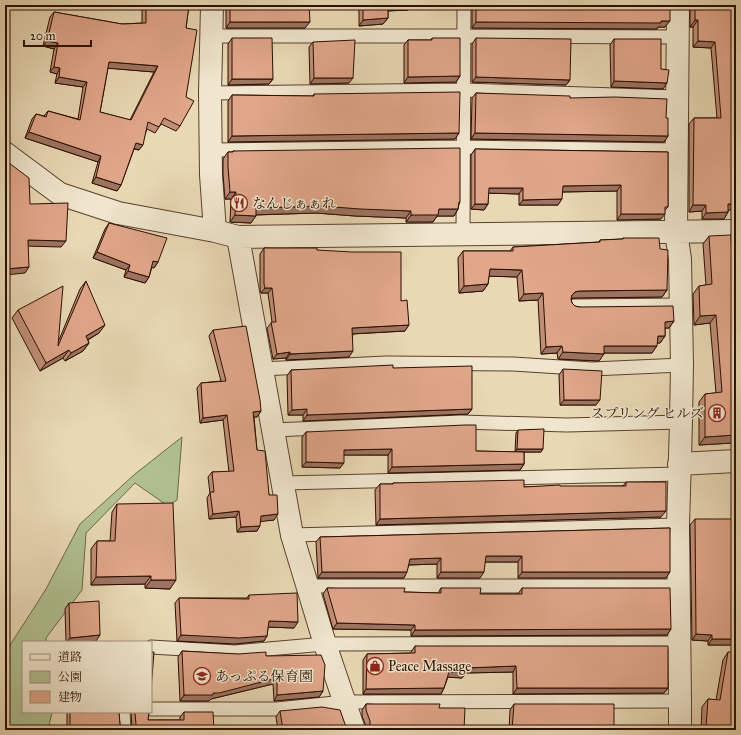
<svg xmlns="http://www.w3.org/2000/svg" width="741" height="735" font-family="'IM FELL Great Primer','Noto Serif JP',serif">
	<rect width="100%" height="100%" fill="#e8d8b4"/>
	<filter id="stains"><feTurbulence type="fractalNoise" baseFrequency=".005" numOctaves="4"/><feColorMatrix values="0 0 0 0 .2 0 0 0 0 .09 0 0 0 0 .02 0 0 0 .5 -.17"/></filter>
	<radialGradient id="worn" r=".72"><stop offset=".6" stop-color="#630" stop-opacity="0"/><stop offset="1" stop-color="#630" stop-opacity=".3"/></radialGradient>
	<!-- green -->
	<path fill="#b1c091" stroke="#6e6648" d="M182 437 177 500 168 506 135 483 86 533 82 590 46 638V642H23V712H52L48 730H5V653L46 589 80 524 135 474Z"/>
	<g fill="none" stroke-linecap="round" stroke-linejoin="round">
		<!-- service casing -->
		<g stroke="#5a402d" stroke-width="15">
			<path id="service" d="M211 36H464L678 37
				M210 93 463 90 677 97
				M211 150 463 147 676 150
				M463 234 464 5
				M574 306 681 305
				M261 369 386 363 513 364 592 369 682 365
				M273 430 461 422 567 425 681 422
				M283 483 679 474
				M292 535 678 525
				M308 586H678
				M151 647 235 652 325 644 679 643
				M151 709H277L344 702 680 701
				M123 712 124 730"/>
		</g>
		<!-- minor casing -->
		<g stroke="#5a402d" stroke-width="24">
			<path id="minor" d="M212 5 210 93 211 175 215 231
				M678 5 676 232 680 259 682 365 681 422 678 525 680 701V730
				M5 153 60 194 118 213 215 231 238 237 736 231
				M238 237 292 535 325 644 354 730
				M679 464 736 461"/>
		</g>
		<!-- service -->
		<use href="#service" stroke="#f0e6ce" stroke-width="13"/>
		<!-- minor -->
		<use href="#minor" stroke="#f0e6ce" stroke-width="22"/>
	</g>
	<!-- wall -->
	<path fill="#c18f77" stroke="#2b0d00" fill-rule="evenodd" d="M142 5H189L186 28 180 126 176 131 161 124 155 133 147 129 139 150 134 149 121 185 117 191 92 183 98 162 25 138 32 119 36 114 44 116 48 111 78 119 83 87 55 83 57 74 50 72 54 49 43 46 50 17 54 12 122 24 142 23ZM108 68 154 72 130 120 100 112Z
		M226 5H309L305 28H226Z
		M359 5H412L408 10 388 11V18L383 24 359 26Z
		M472 5H670L665 27H658L657 29 472 28Z
		M690 5H736L728 212 724 219H702V211L689 212V124L694 118H717L711 48 693 47V27H690Z
		M232 38 273 79 269 84 228 85V44Z
		M432 38 460 76 456 82 404 83V45L408 40H431Z
		M476 38 570 80 566 85 472 82V44Z
		M614 39 661 69 663 89 611 87 610 45Z
		M313 42 349 83 310 84 309 47Z
		M476 93 570 98 666 118 668 136 664 142 471 139 472 98Z
		M314 94 459 133 455 139 228 142V101L232 95 313 96Z
		M475 149 668 152V207L665 210 661 219 617 220V191L562 192 558 205H519V194L488 193V204L484 210 471 209V155Z
		M233 151 460 202 459 204 458 209 454 216H437L433 222H406V218L355 216 316 213 256 215 251 223 230 222 231 199H225L223 174V159L228 152H232Z
		M109 223 158 262 154 268 152 267 149 277 145 283 124 277 126 270 93 258 105 229Z
		M709 236 732 262 736 261V439L733 443 699 445V402L705 394 716 393 710 323 694 325 693 294 699 286 706 285 703 244Z
		M623 238 660 249 667 290 662 297 574 298 571 299 572 303 575 306 579 307 674 321 669 328H665V336L660 343H657L652 353H604L599 361 558 359 557 353 541 354 538 300 519 301 517 277 489 276 488 284 483 291 459 293 458 258 463 251H510L513 247 599 242 600 240 622 239Z
		M264 248 317 250 401 301 405 331 353 334 349 357 286 360V358L273 359 267 328 272 322 268 293H261L260 290V254Z
		M86 281 99 333 88 340 89 343 83 351 65 361 63 358 40 371 12 318 18 310 59 340 80 289Z
		M213 330 261 411 257 417H254L257 450 269 495 274 520 261 521 257 531 237 532 236 517 209 519 207 498 210 493 208 477 212 472H229L223 420 200 423 197 388 201 383 221 381 209 336Z
		M393 368 472 409 468 414 303 421V415H288L287 376 291 370Z
		M563 369 596 405H560L559 375Z
		M518 430 541 452H524V464L520 470 388 473V455H344L340 468 302 467V437L306 432 476 451 515 452 516 433Z
		M626 482 661 517 376 525 375 490 380 484H392L393 483 524 487 623 486Z
		M117 504 170 589 145 588V584L91 585V549L97 541H110L112 512Z
		M695 519 733 568V610H736V645H708V641L692 640 690 525Z
		M670 528 666 578H518V562H485L480 578H437V564L409 565 404 578H318L316 542 320 537Z
		M327 588 404 592 438 593 441 588 480 594H518L522 588 671 629 667 635 411 636V630L333 629 323 594Z
		M249 595 294 628 268 627 267 636 264 641 235 644 177 641 175 603 179 598H247Z
		M69 603 96 641 83 642H66L65 609Z
		M415 646 668 688 664 693 513 694V672L466 673 462 678 448 677 444 688 441 694H363V660L367 654 411 653V652Z
		M182 651 266 656 323 691 319 697 274 701 273 684 215 698 211 699 209 701H180L178 657Z
		M728 652 736 730H701L702 707 708 699 716 700 723 660Z
		M366 704 439 708 464 730H366V726L362 716V710Z
		M514 704 613 730H509L510 710Z
		M280 711 346 727 344 730H278L276 717Z
		M68 712H119L120 725 121 729 122 730H67V714Z
		M131 712H149L148 720H180V717L184 712 214 730H132Z"/>
	<!-- shaded-wall -->
	<path fill="#9d7461" stroke="#2b0d00" d="M387 5H412L408 10 383 11Z
		M388 18 383 24 359 26 363 20Z
		M695 20H698L693 27H690Z
		M670 21 665 27H658L657 29 472 28 476 22Z
		M230 22H310L305 28H226Z
		M47 41 58 43 54 49 43 46Z
		M698 41 715 42 711 48 693 47Z
		M109 62 158 66 154 72 105 68Z
		M54 67 60 68 57 74 50 72Z
		M460 76 456 82 404 83 408 77Z
		M59 77 87 82 83 87 55 83Z
		M476 77 570 80 566 85 472 82Z
		M314 78H353L349 83 310 84Z
		M232 79H273L269 84 228 85Z
		M614 81 667 83 663 89 611 87Z
		M29 132 101 156 98 162 25 138Z
		M459 133 455 139 228 142 232 136Z
		M475 133 668 136 664 142 471 139Z
		M136 143 143 145 139 150 132 148Z
		M96 177 121 185 117 191 92 183Z
		M621 185 617 191 559 192 563 186Z
		M489 188H523L519 194 485 193Z
		M230 192H236L231 199H225Z
		M562 199 558 205H519L523 200Z
		M475 204H488L484 210 471 209Z
		M728 204H736V210H723Z
		M693 205H706L702 211 689 212Z
		M321 206 411 211 406 218 355 216 316 213 251 215 256 208Z
		M439 209H458L454 216H437L433 222H406L411 215Z
		M728 212 724 219H702L706 213Z
		M621 214H665L661 219 617 220Z
		M235 215 256 216 251 223 230 222Z
		M28 240 66 241 61 247 24 246Z
		M97 252 130 265 126 270 93 258Z
		M153 261 158 262 154 268 149 267Z
		M29 267 25 273 5 275V269Z
		M490 269 522 270 517 277 485 276Z
		M128 271 149 277 145 283 124 277Z
		M488 284 483 291 459 293 464 286Z
		M265 288H272L268 293H261Z
		M667 290 662 297 574 298 570 299 572 295 575 292 579 291Z
		M543 293 538 300 519 301 524 294Z
		M716 315 710 323 694 325 700 316Z
		M674 321 669 328H660L665 322Z
		M105 325 99 333 80 344 86 336Z
		M409 325 405 331 349 334 352 328Z
		M658 336H665L660 343H653Z
		M89 343 83 351 65 361 71 353Z
		M562 346 557 353 541 354 546 347Z
		M604 346H657L652 353H600Z
		M69 350 63 358 40 371 46 363Z
		M353 351 349 357 286 360 290 354Z
		M290 352 286 358 273 359 277 354Z
		M563 352 604 354 599 361 558 359Z
		M564 400H600L596 405H560Z
		M307 409 303 415H288L292 410Z
		M472 409 468 414 303 421 307 415Z
		M261 411 257 417H249L253 412Z
		M227 415 223 420 200 423 203 418Z
		M736 435V439L733 443 699 445 705 437Z
		M392 449 388 455H341L344 450Z
		M517 449H543L541 452H515Z
		M306 462 344 463 340 468 302 467Z
		M524 464 520 470 388 473 392 467Z
		M239 511 236 517 209 519 213 514Z
		M666 511 661 517 376 525 380 519Z
		M278 514 274 520 257 522 261 516Z
		M260 526 257 531 237 532 241 527Z
		M486 556H522L518 562H482Z
		M441 558 437 564 406 565 410 559Z
		M734 562H736V567L729 568Z
		M322 572H407L404 578H318Z
		M441 572H484L480 578H437Z
		M522 572H670L666 578H518Z
		M151 576 145 584 91 585 96 577Z
		M151 580H176L170 589 145 588Z
		M269 621 298 622 294 628 265 627Z
		M337 623 415 625 411 630 333 629Z
		M671 629 667 635 411 636 415 630Z
		M696 634 712 635 708 641 692 640Z
		M100 635 96 641 83 642H67L70 638Z
		M181 635 267 636 264 641 235 644 177 641Z
		M712 639H736V645H708Z
		M516 666 513 672 465 673H466L462 678 445 677 449 672 466 668Z
		M277 678 273 684 215 698 211 699 209 701H180L184 695 213 693Z
		M444 688 441 694H363L366 689Z
		M517 688H668L664 693 513 694Z
		M323 691 319 697 274 701 277 695Z
		M346 727 344 730H323Z
		M706 727 736 728V730H704Z"/>
	<!-- building -->
	<path fill="#e0a68a" stroke="#2b0d00" fill-rule="evenodd" d="M146 5H189L186 28 197 30 186 97 194 101 180 126 164 118 159 127 148 122 143 145 136 143 121 185 96 177 101 156 29 132 36 114 46 117 48 111 80 120 87 82 59 77 60 68 54 67 58 43 47 41 54 12 122 24 146 23ZM109 62 158 66 131 120 100 112Z
		M230 5H309L310 22H230Z
		M363 5H388V18L363 20Z
		M476 5H670V21H661V23L476 22Z
		M695 5H736V204H728V212L706 213V205H693L694 118H721L715 42 698 41V20H695Z
		M232 38H272L273 79H232Z
		M432 38H460V76L408 77V40H432Z
		M476 38 571 39 570 80 476 77Z
		M614 39H661V69L669 70 667 83 614 81Z
		M355 40 353 78H314L313 42Z
		M460 92 459 133 232 136V95L314 96V94Z
		M476 93 570 96V98L615 97 667 99 666 118H668V136L475 133Z
		M460 148V202H459L458 209H439L438 215H411V211L360 209 321 206 256 208V216L235 215 236 192H230L228 167V152H233V151Z
		M475 149 668 152V207H665V214H621V185L563 186 562 199 523 200V188H489L488 204H475Z
		M5 160 29 178 30 204 68 203 66 241 28 240 29 267 5 269Z
		M109 223 167 238 158 262 153 261 149 277 128 271 130 265 97 252Z
		M731 235 732 262 736 261V435L705 437V394L722 392 716 315 700 316 699 286 712 284 709 236Z
		M623 238H659L660 249 668 250 667 290 579 291 575 292 572 295 571 299 572 303 575 306 579 307 673 306 674 321 665 322V336H658L657 346H604V354L563 352 562 346 546 347 543 293 524 294 522 270 490 269 488 284 464 286 463 251H513V247L600 242V240L623 239Z
		M264 248H317V250L352 252H401V301L407 300 409 325 352 328 353 351 290 354V352L277 354 271 322H276L272 288H265L264 284Z
		M86 281 105 325 86 336 89 343 71 353 69 350 46 363 18 310 63 286 58 346Z
		M246 326 260 400 261 411 253 412 257 450 265 451 269 495H277L278 514 261 516 260 526 241 527 239 511 213 514 210 492H214L212 472 234 471 227 415 203 418 201 383 226 381 213 330Z
		M393 365V368L472 366V409L307 415V409L292 410 291 370Z
		M563 369 602 371 600 400H564Z
		M465 425H476V451L524 452V464L392 467V449L344 450V463L306 462V432Z
		M544 429 543 449H517L518 430Z
		M524 480V487L560 485V486H626V482H666V511L380 519V484H393V483Z
		M173 503 176 580H151V576L96 577 97 541H115L117 504Z
		M695 519H736V562H734L733 610H736V639H712V635L696 634Z
		M670 528V572H522V556H486L484 572H441V558L410 559 407 572H322L320 537Z
		M327 588H405L404 592 441 593V588H481L480 594H522V588H670L671 629 415 630V625L337 623Z
		M297 593 298 622 269 621 267 636 239 638 181 635 179 598 249 599V595Z
		M99 601 100 635 70 638 69 603Z
		M415 646H668V688H517L516 666 466 668V673L449 672 444 688 366 689 367 654 415 653Z
		M182 651 238 654 266 652V656L321 655 325 665 323 691 277 695V678L219 693H213V695H184Z
		M151 652H154L151 690Z
		M728 652H736V728L706 727 708 699 720 700Z
		M366 704H440L439 708H465L464 730H370V721L366 710Z
		M514 704H614V729H608V730H512Z
		M322 707 340 710 346 727 323 730H283L280 711Z
		M70 712H119L120 725 121 729 122 730H70Z
		M135 712H149L148 720H184V712H213L214 730H133L135 729 136 725Z"/>
	<!-- icons -->
	<defs>
		<g id="restaurant-ring" transform="scale(0.9)"><circle r="9.5" fill="#f0e6ce" stroke="#8f2418" stroke-width="1.5"/><path d="M-5-6h1v4h1v-4h1v4h1v-4h1v5L-1.5 .5V6h-2V.5L-5-1ZM5-6V6H3V1.5H1.5Q1.5-4 5-6Z" fill="#8f2418"/></g>
		<g id="building-ring" transform="scale(0.9)"><circle r="9.5" fill="#f0e6ce" stroke="#8f2418" stroke-width="1.5"/><path d="M-4-6H4V6H1V3H-1V6H-4ZM-2.5-4.3h1.7v1.8h-1.7ZM.8-4.3h1.7v1.8H.8ZM-2.5-1h1.7V.8h-1.7ZM.8-1h1.7V.8H.8Z" fill="#8f2418"/></g>
		<g id="shop-ring" transform="scale(0.9)"><circle r="9.5" fill="#f0e6ce" stroke="#8f2418" stroke-width="1.5"/><path d="M-5-2.5h2.3a2.7 3.5 0 0 1 5.4 0H5L5.5 6h-11ZM-1.5-2.5h3a1.5 2.3 0 0 0-3 0Z" fill="#8f2418"/></g>
		<g id="school-ring" transform="scale(0.9)"><circle r="9.5" fill="#f0e6ce" stroke="#8f2418" stroke-width="1.5"/><path d="M0-5L7-2L0 1L-7-2ZM-4 1L0 2.5L4 1V4Q0 6-4 4Z" fill="#8f2418"/></g>
	</defs>
	<g fill-rule="evenodd">
		<use href="#restaurant-ring" x="239" y="203"/>
		<use href="#building-ring" x="717" y="413"/>
		<use href="#shop-ring" x="375" y="666"/>
		<use href="#school-ring" x="202" y="676"/>
	</g>
	<g text-anchor="middle" stroke-width="3" stroke-linejoin="round" paint-order="stroke">
		<!-- poi labels -->
		<g font-size="14" fill="#2b0d00" stroke="#f0e6ce" text-anchor="start">
			<text x="252" y="208">なんじぁぁれ</text>
			<text x="704" y="418" text-anchor="end">スプリング ヒルズ</text>
			<text x="388" y="671">Peace Massage</text>
			<text x="215" y="681">あっぷる保育園</text>
		</g>
	</g>
	<!-- margin -->
	<rect width="741" height="735" fill="none" stroke="#e8d8b4" stroke-width="20"/>
	<rect x="6" y="6" width="729" height="723" fill="none" stroke="#2b0d00" stroke-width="2"/>
	<rect x="10" y="10" width="721" height="715" fill="none" stroke="#2b0d00"/>
	<!-- legend -->
	<rect x="22" y="641" width="130" height="72" fill="#f0e6ce" stroke="#a18f7c"/>
	<rect x="30" y="654" width="20" height="6" fill="#f0e6ce" stroke="#a18f7c"/>
	<text x="58" y="661" font-size="12" fill="#2b0d00">道路</text>
	<rect x="30" y="671" width="20" height="12" fill="#b1c091" stroke="#a18f7c"/>
	<text x="58" y="681" font-size="12" fill="#2b0d00">公園</text>
	<rect x="30" y="691" width="20" height="12" fill="#e0a68a" stroke="#a18f7c"/>
	<text x="58" y="701" font-size="12" fill="#2b0d00">建物</text>
	<!-- scale -->
	<path d="M24 40v6h67v-6" fill="none" stroke="#2b0d00" stroke-width="2"/>
	<text x="30" y="40" font-size="12" fill="#2b0d00" stroke="#f0e6ce" stroke-width="3" paint-order="stroke">20 m</text>
	<rect width="100%" height="100%" filter="url(#stains)"/>
	<rect width="100%" height="100%" fill="url(#worn)"/>
</svg>
